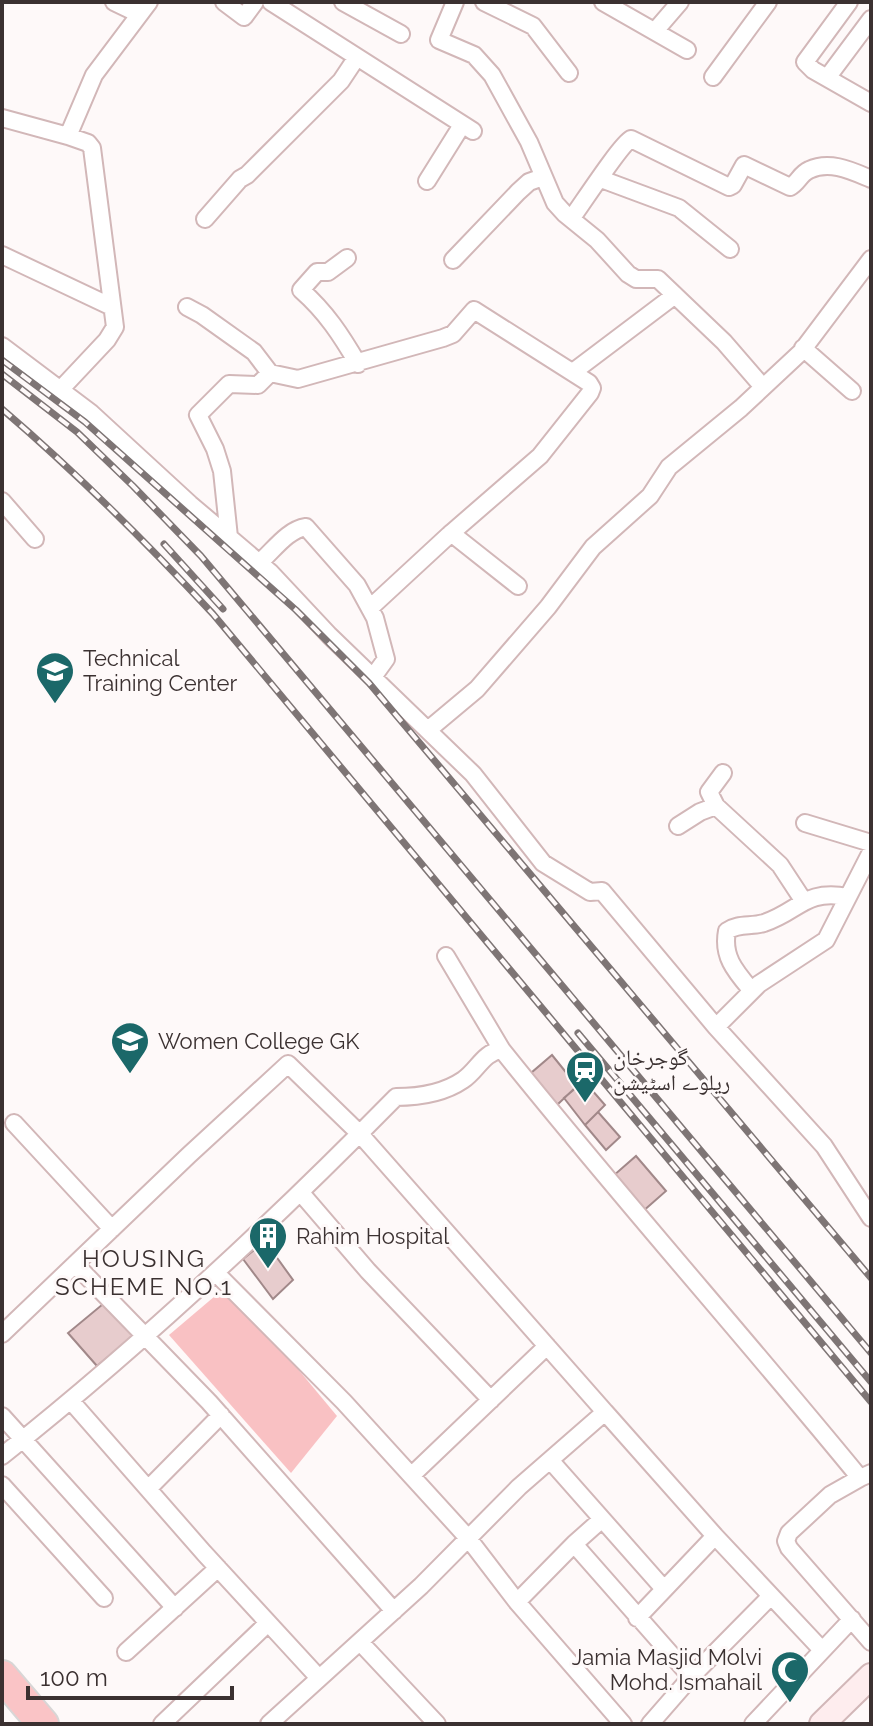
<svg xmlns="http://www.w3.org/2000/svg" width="873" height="1726" font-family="Raleway,'Noto Naskh Arabic',sans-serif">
	<rect width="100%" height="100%" fill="#fef9f9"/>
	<!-- green -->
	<path fill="#f9c1c3" d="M228 1285 337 1416 291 1473 169 1335Z"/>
	<!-- building -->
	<path fill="#e7cccd" stroke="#a18889" stroke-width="2" d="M552 1055 577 1086 557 1105 531 1073Z
		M584 1081 605 1105 585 1125 564 1098Z
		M598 1112 620 1137 606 1150 585 1125Z
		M636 1156 666 1191 642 1212 613 1176Z
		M265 1241 293 1280 273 1299 243 1259Z
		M103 1304 134 1336 97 1366 68 1333Z"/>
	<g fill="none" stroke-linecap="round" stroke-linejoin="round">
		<!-- street casing -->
		<g stroke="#d2b7b8" stroke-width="20">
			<path id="street" d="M114 2 139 14
				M224 2 244 17 255 2
				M271 2 473 131
				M343 2 401 34
				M455 2 439 40 474 55 492 75 529 142 555 203 565 214 597 240 628 274 636 279H658L724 342 763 387
				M484 2 533 26 569 73
				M603 2 687 50
				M849 2 805 62 813 70 871 103
				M655 31 680 2
				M713 77 768 2
				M827 78 871 19
				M2 118 68 136
				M601 179 679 208 730 249
				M427 181 462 125
				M205 219 240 179 247 175 341 81 357 57
				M571 219C582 204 621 144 631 139L729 187 733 185 744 165 790 187C798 183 800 174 809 170 830 160 852 171 871 179
				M2 255 112 307
				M347 258 328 272H317L301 290C326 312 341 335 358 364
				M453 260 518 192 529 182 543 177
				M187 307 202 315 254 352 270 373 298 379 443 338 453 334 474 310 589 383 592 388 590 393 540 456 449 535 370 608
				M2 346 91 413 190 504 270 572 329 635 473 774 543 863 590 892 602 891 716 1027 824 1146 871 1218
				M803 348 852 391
				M573 372 675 295
				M60 390 107 340 115 327 92 148 88 143 68 136 94 75 149 2
				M2 501 35 539
				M451 533 518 586
				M229 537 222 471 215 449 198 415 229 384 258 385 270 373
				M259 563C274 550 287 530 306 527L357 585 375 618 386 659 373 677
				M428 730 477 689 548 607 593 547 650 496 669 467 741 408 801 352 871 259
				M716 806 709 792 723 773
				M805 823 871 843
				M678 826 700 812 716 806 780 865 803 900
				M752 991C736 972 722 957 727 931 738 923 751 927 764 923 800 911 804 889 848 897
				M716 1027 759 984 826 940 871 852
				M502 1050C618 1195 742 1334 860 1478L871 1473
				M14 1123 112 1229
				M301 1193 368 1271 491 1400
				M75 1264 209 1402 394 1611
				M217 1274 344 1402 468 1538 517 1602 623 1724
				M2 1334 189 1155 288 1064 360 1134 605 1412 519 1487 421 1586 269 1724
				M71 1401 204 1553 319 1678
				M605 1412 715 1536 822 1650
				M2 1416 175 1608
				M2 1456C142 1345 271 1224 396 1097 418 1097 444 1093 463 1080 478 1070 483 1052 502 1050L446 956
				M550 1460 664 1589
				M412 1475 547 1346
				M860 1478 830 1495 789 1533 786 1541 789 1548 871 1642
				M2 1485 104 1598
				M148 1489 221 1415
				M574 1544 601 1520
				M517 1602 574 1544 691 1677
				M637 1618 715 1536
				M360 1642 437 1724
				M126 1652 218 1568
				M162 1724 268 1623
				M650 1724 691 1677 771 1596
				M753 1724 852 1619"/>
		</g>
		<!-- secondary casing -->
		<g stroke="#d2b7b8" stroke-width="28">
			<path id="secondary" d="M822 1724 871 1676"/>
		</g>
		<!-- highway casing -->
		<g stroke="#d8d6d6" stroke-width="34">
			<path id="highway" d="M2 1676 43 1724"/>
		</g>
		<!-- street -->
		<use href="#street" stroke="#fff" stroke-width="16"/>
		<!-- secondary -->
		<use href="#secondary" stroke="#feedee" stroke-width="24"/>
		<!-- highway -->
		<use href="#highway" stroke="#fac4c6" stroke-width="30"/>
		<!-- rail casing -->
		<g stroke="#7e7575" stroke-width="7">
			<path id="rail" d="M2 360 85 422 296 610 369 683 871 1278
				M2 374 77 432 133 486 201 556 871 1353
				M2 409C77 473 146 542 213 614L871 1402
				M164 544 223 609
				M578 1033 871 1382"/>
		</g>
		<!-- rail -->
		<use href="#rail" stroke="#fef9f9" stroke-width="4" stroke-dasharray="12" stroke-linecap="butt"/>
	</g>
	<!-- icons -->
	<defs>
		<g id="university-pin" transform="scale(2)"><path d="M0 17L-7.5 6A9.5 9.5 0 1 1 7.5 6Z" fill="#1b6869" stroke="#fef9f9"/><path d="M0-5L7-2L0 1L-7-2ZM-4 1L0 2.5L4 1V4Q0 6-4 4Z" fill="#fff"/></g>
		<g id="station-pin" transform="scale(2)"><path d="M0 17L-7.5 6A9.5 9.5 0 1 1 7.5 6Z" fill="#1b6869" stroke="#fef9f9"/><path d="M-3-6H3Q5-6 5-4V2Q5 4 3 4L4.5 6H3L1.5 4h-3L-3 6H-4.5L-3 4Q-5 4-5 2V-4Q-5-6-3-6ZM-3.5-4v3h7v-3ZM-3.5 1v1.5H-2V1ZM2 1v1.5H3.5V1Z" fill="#fff"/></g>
		<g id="building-pin" transform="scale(2)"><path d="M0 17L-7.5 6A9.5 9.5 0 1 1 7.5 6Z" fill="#1b6869" stroke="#fef9f9"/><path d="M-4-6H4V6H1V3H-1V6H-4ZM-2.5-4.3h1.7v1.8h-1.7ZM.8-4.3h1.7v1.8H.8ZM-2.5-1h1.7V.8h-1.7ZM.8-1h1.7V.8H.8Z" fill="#fff"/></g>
		<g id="mosque-pin" transform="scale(2)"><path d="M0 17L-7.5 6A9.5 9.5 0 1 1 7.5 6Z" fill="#1b6869" stroke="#fef9f9"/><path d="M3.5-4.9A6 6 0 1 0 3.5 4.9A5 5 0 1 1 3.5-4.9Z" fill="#fff"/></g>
	</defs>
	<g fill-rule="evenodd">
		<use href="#university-pin" x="55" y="671"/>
		<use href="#university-pin" x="130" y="1041"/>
		<use href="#station-pin" x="585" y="1070"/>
		<use href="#building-pin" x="268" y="1236"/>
		<use href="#mosque-pin" x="790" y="1670"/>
	</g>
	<g text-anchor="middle" stroke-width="6" stroke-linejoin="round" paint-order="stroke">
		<!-- poi labels -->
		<g font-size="22" fill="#3b3131" stroke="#fef9f9" text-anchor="start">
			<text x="83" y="666">Technical<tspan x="83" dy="25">Training Center</tspan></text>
			<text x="158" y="1049">Women College GK</text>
			<text x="613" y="1065">گوجرخان<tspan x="613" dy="25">ریلوے اسٹیشن</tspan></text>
			<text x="296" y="1244">Rahim Hospital</text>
			<text x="762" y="1665" text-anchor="end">Jamia Masjid Molvi<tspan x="762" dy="25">Mohd. Ismahail</tspan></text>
		</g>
		<!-- neighbourhood labels -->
		<g font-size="24" letter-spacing="2" fill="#3b3131" stroke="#fef9f9">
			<text x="144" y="1267">HOUSING<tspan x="144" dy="28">SCHEME NO.1</tspan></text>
		</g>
	</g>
	<!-- border -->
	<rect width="873" height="1726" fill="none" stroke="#3b3131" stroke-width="8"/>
	<!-- scale -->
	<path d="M28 1686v12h204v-12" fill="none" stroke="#3b3131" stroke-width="4"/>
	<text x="40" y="1686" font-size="24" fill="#3b3131" stroke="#fef9f9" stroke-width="6" paint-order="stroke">100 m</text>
</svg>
